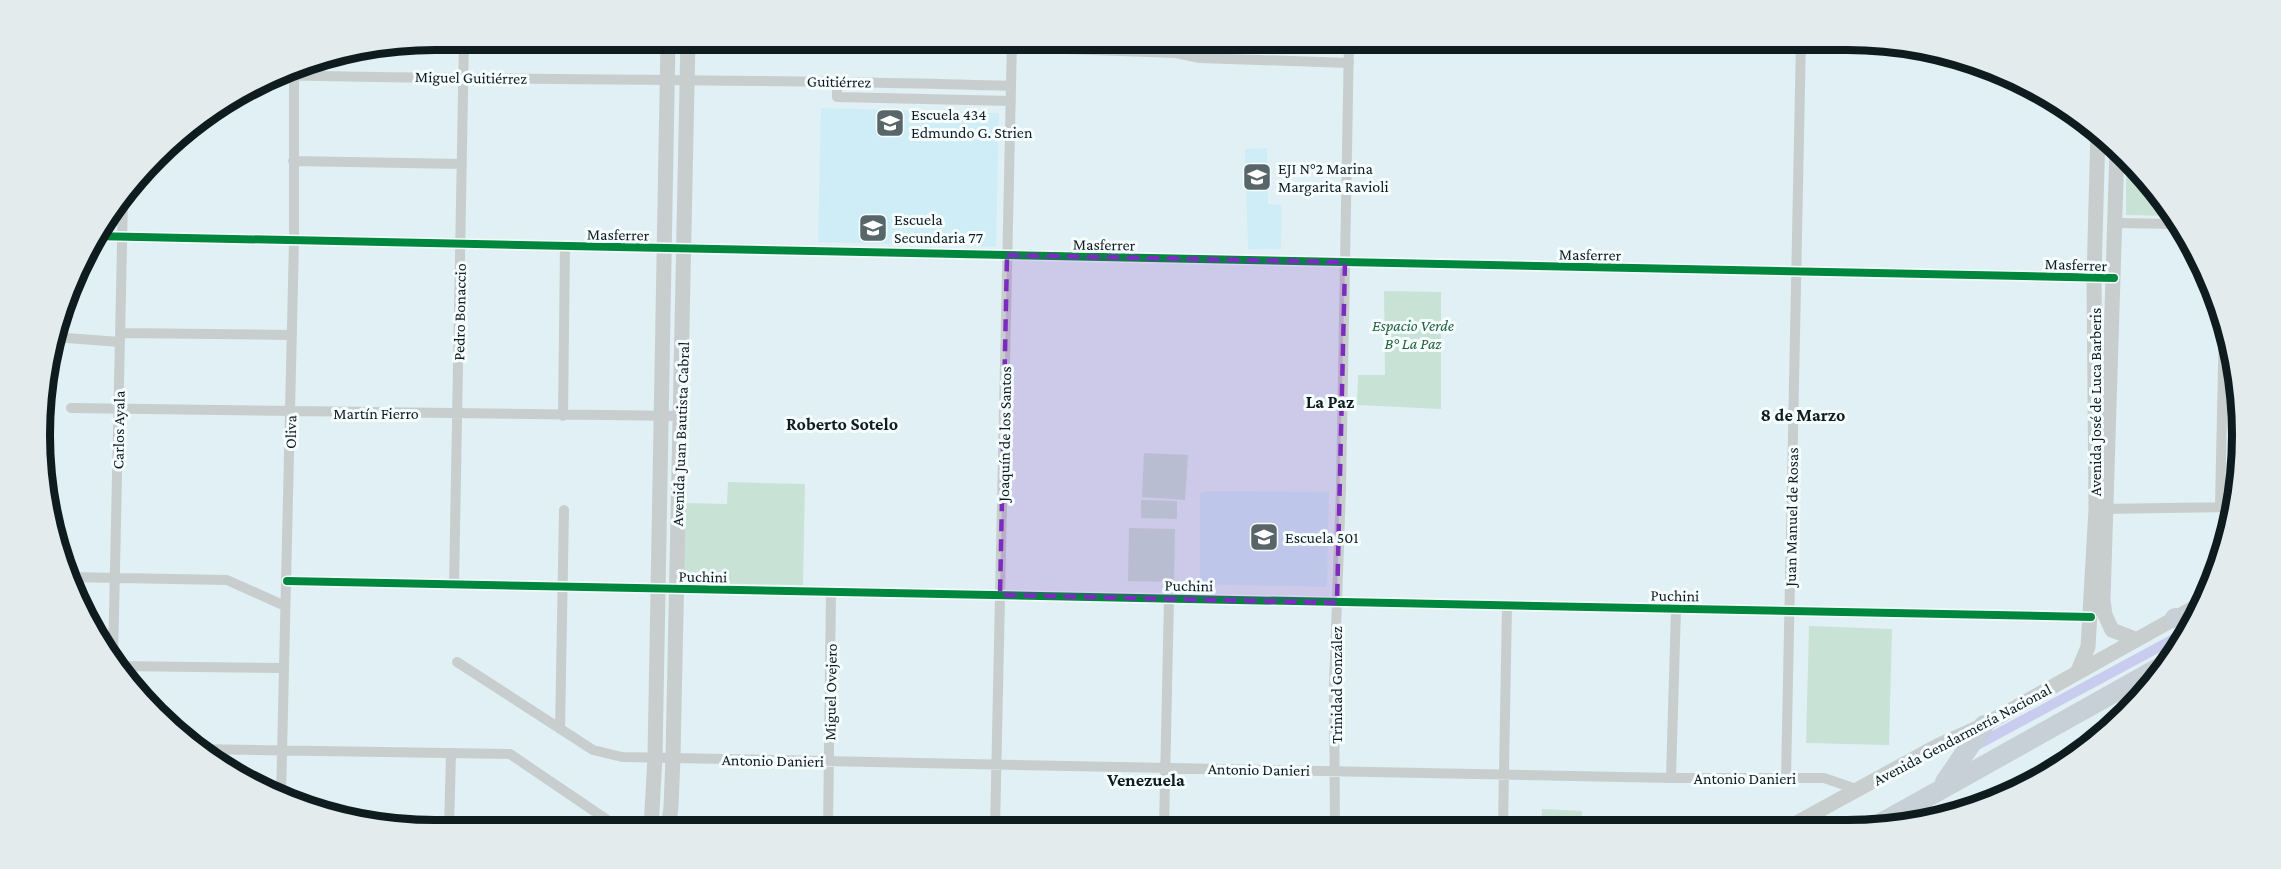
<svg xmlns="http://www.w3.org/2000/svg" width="2281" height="869" font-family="'Crimson Pro',serif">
	<rect width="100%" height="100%" fill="#e1f0f4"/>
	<!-- built -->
	<path fill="#cfedf6" d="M821 108 999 113 996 247 818 242Z
		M1267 148 1268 204 1282 205 1281 249H1248L1245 149Z
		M1206 491 1329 492 1327 587 1205 584 1200 580V494Z"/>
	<!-- green -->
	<path fill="#c9e2d6" d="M2126 157 2144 174 2174 216 2126 215Z
		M1384 291 1441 292V409L1357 405 1358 375H1385Z
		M1144 453 1188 455 1185 500 1142 497Z
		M728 482 805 484 803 585 683 583 685 503 727 504Z
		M1141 500 1177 501V519L1141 518Z
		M1129 528 1175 529 1174 582 1128 581Z
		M1809 626 1892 629 1889 745 1806 743Z
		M1542 809 1582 811 1581 827H1541Z"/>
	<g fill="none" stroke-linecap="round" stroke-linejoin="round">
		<!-- canal -->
		<path stroke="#c8ccee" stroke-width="10" d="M1975 746 2185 633"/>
		<!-- street -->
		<path stroke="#c8cece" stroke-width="10" d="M1012 47 1176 53 1200 58 1349 63
			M275 75C520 81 766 78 1011 86
			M837 80V97L1011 101
			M293 161 462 164
			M2116 223 2180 224
			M92 236 2114 278
			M120 333 292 335
			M53 337 120 342
			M71 408 681 416
			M563 416 565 246
			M2220 506 2224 319
			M2099 509 2233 507
			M66 577 227 580 285 606
			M287 581 2091 617
			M454 585 464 39
			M113 661 123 199
			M457 662 593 750 622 757 1671 778H1824L1856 789
			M117 666 284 668
			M560 729 564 510
			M194 749 510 754 622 830
			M1671 778 1676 608
			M1786 778 1801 39
			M281 797 294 240V66
			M670 822 681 829
			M1503 827 1507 605
			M1164 828 1169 598
			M1335 828 1334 685 1341 488 1349 39
			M828 829 831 592
			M995 829 1012 39
			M449 830 451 753"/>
		<!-- secondary -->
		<path stroke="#c8cece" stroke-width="15" d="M2117 148 2103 600 2105 615 2112 630 2135 639
			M2078 671 2088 647 2096 509 2094 278 2098 130
			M1789 827 1939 745 1984 725 2197 606
			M651 829 655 757 668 39
			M668 829 671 807 673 757 688 39"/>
		<!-- highway -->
		<path stroke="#c6d0d6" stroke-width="20" d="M2175 618 2191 619
			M1945 782 1984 725
			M1874 827 2169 662"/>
		<!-- cycleway casing -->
		<g stroke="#f6fdff" stroke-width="11">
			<path id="cycleway" d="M92 236 2114 278
				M287 581 2091 617"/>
		</g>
		<!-- cycleway -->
		<use href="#cycleway" stroke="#00873e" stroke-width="8"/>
	</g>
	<!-- marked area -->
	<path fill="#7b2cbf" fill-opacity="0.2" stroke="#7b2cbf" stroke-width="4.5" stroke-dasharray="12 8" stroke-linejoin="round" d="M1007 255 1345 262 1337 603 1000 595Z"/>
	<!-- icons -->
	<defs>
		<g id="school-square" transform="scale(1.5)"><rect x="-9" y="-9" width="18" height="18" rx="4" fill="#58666a" stroke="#f6fdff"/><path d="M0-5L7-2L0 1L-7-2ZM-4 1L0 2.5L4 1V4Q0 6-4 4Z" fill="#fff"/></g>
	</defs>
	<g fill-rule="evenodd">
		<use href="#school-square" x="890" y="123"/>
		<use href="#school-square" x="1257" y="177"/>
		<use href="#school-square" x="873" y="228"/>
		<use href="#school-square" x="1264" y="537"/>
	</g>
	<g text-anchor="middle" stroke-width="6" stroke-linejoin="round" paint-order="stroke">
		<!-- street labels -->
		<g font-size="16" fill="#0f1c1f" stroke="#f6fdff">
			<text transform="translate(471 77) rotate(1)" y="6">Miguel Guitiérrez</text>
			<text transform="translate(839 81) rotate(1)" y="6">Guitiérrez</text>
			<text transform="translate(618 234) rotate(1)" y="6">Masferrer</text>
			<text transform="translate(1104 244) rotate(1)" y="6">Masferrer</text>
			<text transform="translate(1590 254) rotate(1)" y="6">Masferrer</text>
			<text transform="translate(2076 264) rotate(2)" y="6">Masferrer</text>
			<text transform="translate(459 312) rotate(-89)" y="6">Pedro Bonaccio</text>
			<text transform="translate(2095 402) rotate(-90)" y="6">Avenida José de Luca Barberis</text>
			<text x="376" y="419">Martín Fierro</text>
			<text transform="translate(118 430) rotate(-89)" y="6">Carlos Ayala</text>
			<text transform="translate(290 432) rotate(-89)" y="6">Oliva</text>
			<text transform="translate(680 434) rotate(-88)" y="6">Avenida Juan Bautista Cabral</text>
			<text transform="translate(1004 434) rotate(-89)" y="6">Joaquín de los Santos</text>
			<text transform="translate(1791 517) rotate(-89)" y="6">Juan Manuel de Rosas</text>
			<text transform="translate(703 576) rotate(1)" y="6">Puchini</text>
			<text transform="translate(1189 585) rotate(1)" y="6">Puchini</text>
			<text transform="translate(1675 595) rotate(1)" y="6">Puchini</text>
			<text transform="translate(1336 685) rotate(-90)" y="6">Trinidad González</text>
			<text transform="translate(830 692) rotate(-89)" y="6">Miguel Ovejero</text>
			<text transform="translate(1962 734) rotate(-28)" y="6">Avenida Gendarmería Nacional</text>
			<text transform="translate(773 760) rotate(1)" y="6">Antonio Danieri</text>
			<text transform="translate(1259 769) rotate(1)" y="6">Antonio Danieri</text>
			<text x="1745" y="784">Antonio Danieri</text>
		</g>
		<!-- poi labels -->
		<g font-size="16" fill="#0f1c1f" stroke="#f6fdff" text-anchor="start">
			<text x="911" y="120">Escuela 434<tspan x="911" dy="18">Edmundo G. Strien</tspan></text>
			<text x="1278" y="174">EJI N°2 Marina<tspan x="1278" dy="18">Margarita Ravioli</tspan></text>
			<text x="894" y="225">Escuela<tspan x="894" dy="18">Secundaria 77</tspan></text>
			<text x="1285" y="543">Escuela 501</text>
		</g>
		<!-- park labels -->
		<g font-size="16" font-style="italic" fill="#22623a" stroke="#f6fdff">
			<text x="1413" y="331">Espacio Verde<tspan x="1413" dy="18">B° La Paz</tspan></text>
		</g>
		<!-- neighbourhood labels -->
		<g font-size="18" font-weight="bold" fill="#0f1c1f" stroke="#f6fdff">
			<text x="1330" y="408">La Paz</text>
			<text x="1803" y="421">8 de Marzo</text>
			<text x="842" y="430">Roberto Sotelo</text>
			<text x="1146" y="786">Venezuela</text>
		</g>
	</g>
	<!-- crop -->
	<path d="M0 0H2281V869H0ZM435 50H1847A385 385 0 0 1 2232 435V435A385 385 0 0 1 1847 820H435A385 385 0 0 1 50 435V435A385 385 0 0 1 435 50Z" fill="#e4ebed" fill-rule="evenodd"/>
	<path fill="none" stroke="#0f1c1f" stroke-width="8" d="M435 50H1847A385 385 0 0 1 2232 435V435A385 385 0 0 1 1847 820H435A385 385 0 0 1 50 435V435A385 385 0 0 1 435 50Z"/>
</svg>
